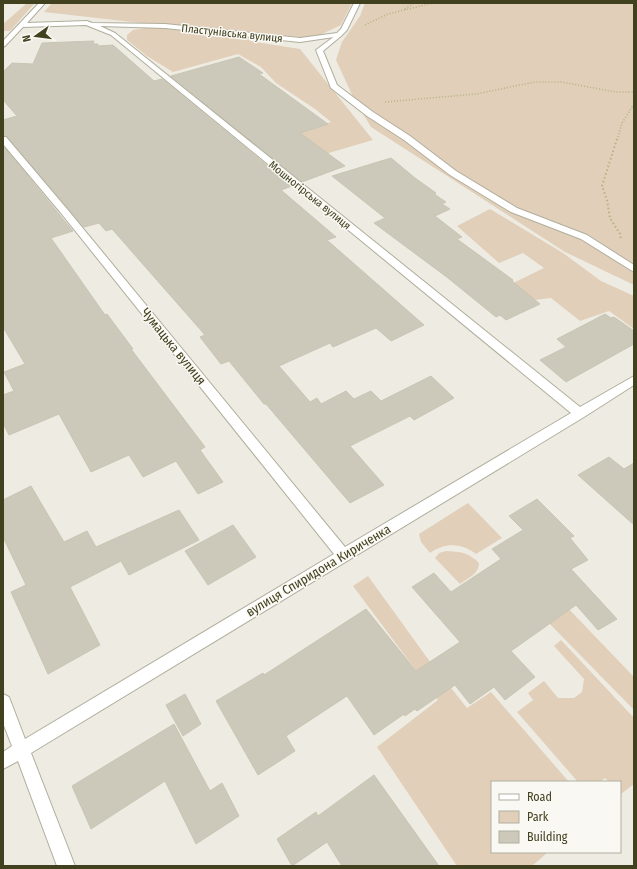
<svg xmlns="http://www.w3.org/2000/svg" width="637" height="869" font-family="'Fira Sans Condensed',sans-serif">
	<rect width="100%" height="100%" fill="#eeece2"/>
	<!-- green -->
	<path fill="#e1cfb9" d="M27 3 34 4 10 31H3V24Z
		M52 3H352L341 25 316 37H300L159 25 44 12Z
		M365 3H634V285L565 252 371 127 354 99 336 60 342 42 360 16Z
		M152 27 252 37 250 41 300 49 373 140 288 165 265 145 331 122 315 109 276 83 261 67 238 54 173 72 147 56 127 40V35L133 30Z
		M490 209 563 253 601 281 634 296V329L609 311 580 321 551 298 525 301 507 286 544 268 523 253 499 263 457 226Z
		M468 503 502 538 476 554C462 543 445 542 430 553L421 542 419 534Z
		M446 551C461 552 468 552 479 563 479 574 468 578 460 584L435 558 439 553Z
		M518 556 634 677V710L498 571Z
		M368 576 428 659 467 708 491 692 569 782H492V852H548L532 866H457L377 747 438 700 353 586Z
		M561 640 634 718V784L621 794 620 782H609L605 778 600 782H578L517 712 533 700 528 693 544 681 558 698H574L582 692 584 679 554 646Z"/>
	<!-- building -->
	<path fill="#ccc9ba" stroke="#c8c5b4" d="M94 41 93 44H98V46L113 45 154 81 162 79 292 186 281 190 336 237 327 240 424 325 391 341 376 328 333 347 330 343 279 366 310 402 317 398 321 404 346 391 354 399 371 391 381 401 431 376 454 398 414 420 410 416 350 446 384 485 350 503 266 404H264L229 361 221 364 200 337 205 335 112 229 106 231 99 223 84 227 7 136H3V120L17 116 3 100V72L12 63 33 64 42 43Z
		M239 57 263 73 259 74 328 124 300 133 345 166 302 182 171 76Z
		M3 146 73 231 51 238 105 315 107 314 133 349H131L205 447 200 450 223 482 198 494 176 461 143 477 129 455 91 472 59 414 9 435 3 423V395L14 391 4 372 25 364 3 327Z
		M391 158 415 178 436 193 434 194 446 202 442 204 450 209 435 216 462 237 457 239 513 280 512 281 540 304 506 320 500 315 496 317 448 278 374 223 385 218 332 176Z
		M605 314 611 318 614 317 634 331V344L566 382 540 360 566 347 557 339Z
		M609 457 624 469 634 463V525L578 475Z
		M31 486 64 542 87 531 96 547 179 510 199 540 129 575 121 561 70 587 100 645 48 674 11 592 26 585 3 537V500Z
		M537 499 574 536 570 538 588 560 571 569 617 619 598 630 576 605 511 651 535 677 505 700 494 687 470 704 455 685 417 711 415 709 405 716 404 714 374 735 347 696 286 736 295 751 258 775 216 701 263 673 264 675 366 609 416 671 460 642 412 587 434 573 451 592 501 559 492 549 523 530 509 516Z
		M233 525 256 557 208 585 185 551Z
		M185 694 201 724 183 736 166 705Z
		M174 724 210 791 222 783 239 816 196 844 165 781 91 829 72 786Z
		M374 775 439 866H342L327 842 292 866 277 839 316 812 318 816Z"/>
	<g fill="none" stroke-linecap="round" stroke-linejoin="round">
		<!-- lane casing -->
		<g stroke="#b0ae9c" stroke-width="2">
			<path id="lane" d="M339 33 342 35 341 36 323 51 337 85 373 112 410 136 456 171 517 208 587 235 634 265V272L581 239 511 212 450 175 404 140 367 116 331 88 316 50Z"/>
		</g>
		<!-- street casing -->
		<g stroke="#b0ae9c" stroke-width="2">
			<path id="street" d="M39 3H45L27 23 87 21 92 23 165 24 300 38 337 33 341 29 354 3H360L347 30 341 36 300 42 165 28 100 26 115 33 580 407 634 376V385L584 417 31 753 75 866H57L18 761 3 769V752L12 746 3 723V694L9 697 25 739 334 554 61 213 3 144V137H6L67 209 345 547 571 413 111 35 86 25 23 27 5 46 3 47V41Z"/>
		</g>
		<!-- path-far1 -->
		<path stroke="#b5b37f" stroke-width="1.5" stroke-dasharray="1 2" stroke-linecap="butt" d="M405 9 414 3
			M365 25 388 14 433 3
			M385 102 476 94 535 82H561L616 92H634
			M617 140 622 123 634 104"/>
		<!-- path -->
		<path stroke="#b5b37f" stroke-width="2" stroke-dasharray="1.5 2.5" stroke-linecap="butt" d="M617 139 602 186 607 200 610 218 620 234 621 240"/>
		<!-- lane -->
		<use href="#lane" fill="#fff" fill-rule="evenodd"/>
		<!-- street -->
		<use href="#street" fill="#fff" fill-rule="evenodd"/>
	</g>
	<g text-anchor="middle" stroke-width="3" stroke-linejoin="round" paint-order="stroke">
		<!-- far-street labels -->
		<g font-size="11" fill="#414120" stroke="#faf8f3">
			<text transform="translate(232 33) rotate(6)" y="4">Пластунівська вулиця</text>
			<text transform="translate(310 195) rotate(39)" y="4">Мошногірська вулиця</text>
		</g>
		<!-- street labels -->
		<g font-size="13" fill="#414120" stroke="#faf8f3">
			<text transform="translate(174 346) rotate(51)" y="5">Чумацька вулиця</text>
			<text transform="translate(318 570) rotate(-31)" y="5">вулиця Спиридона Кириченка</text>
		</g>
	</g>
	<!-- border -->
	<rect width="637" height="869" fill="none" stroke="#414120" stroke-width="8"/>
	<!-- legend -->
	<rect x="491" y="781" width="130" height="72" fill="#faf8f3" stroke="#b0af9f"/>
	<rect x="499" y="794" width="20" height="6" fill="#ffffff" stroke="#b0af9f"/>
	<text x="527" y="801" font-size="12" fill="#414120">Road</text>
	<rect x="499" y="811" width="20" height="12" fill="#e1cfb9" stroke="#b0af9f"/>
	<text x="527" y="821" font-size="12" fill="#414120">Park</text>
	<rect x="499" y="831" width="20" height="12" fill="#ccc9ba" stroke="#b0af9f"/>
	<text x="527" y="841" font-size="12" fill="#414120">Building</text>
	<!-- north arrow -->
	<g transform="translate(36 36) rotate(256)" stroke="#faf8f3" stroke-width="3" paint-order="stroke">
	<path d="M0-3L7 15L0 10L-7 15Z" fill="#414120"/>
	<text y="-6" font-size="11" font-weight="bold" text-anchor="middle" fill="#414120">N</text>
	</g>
</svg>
